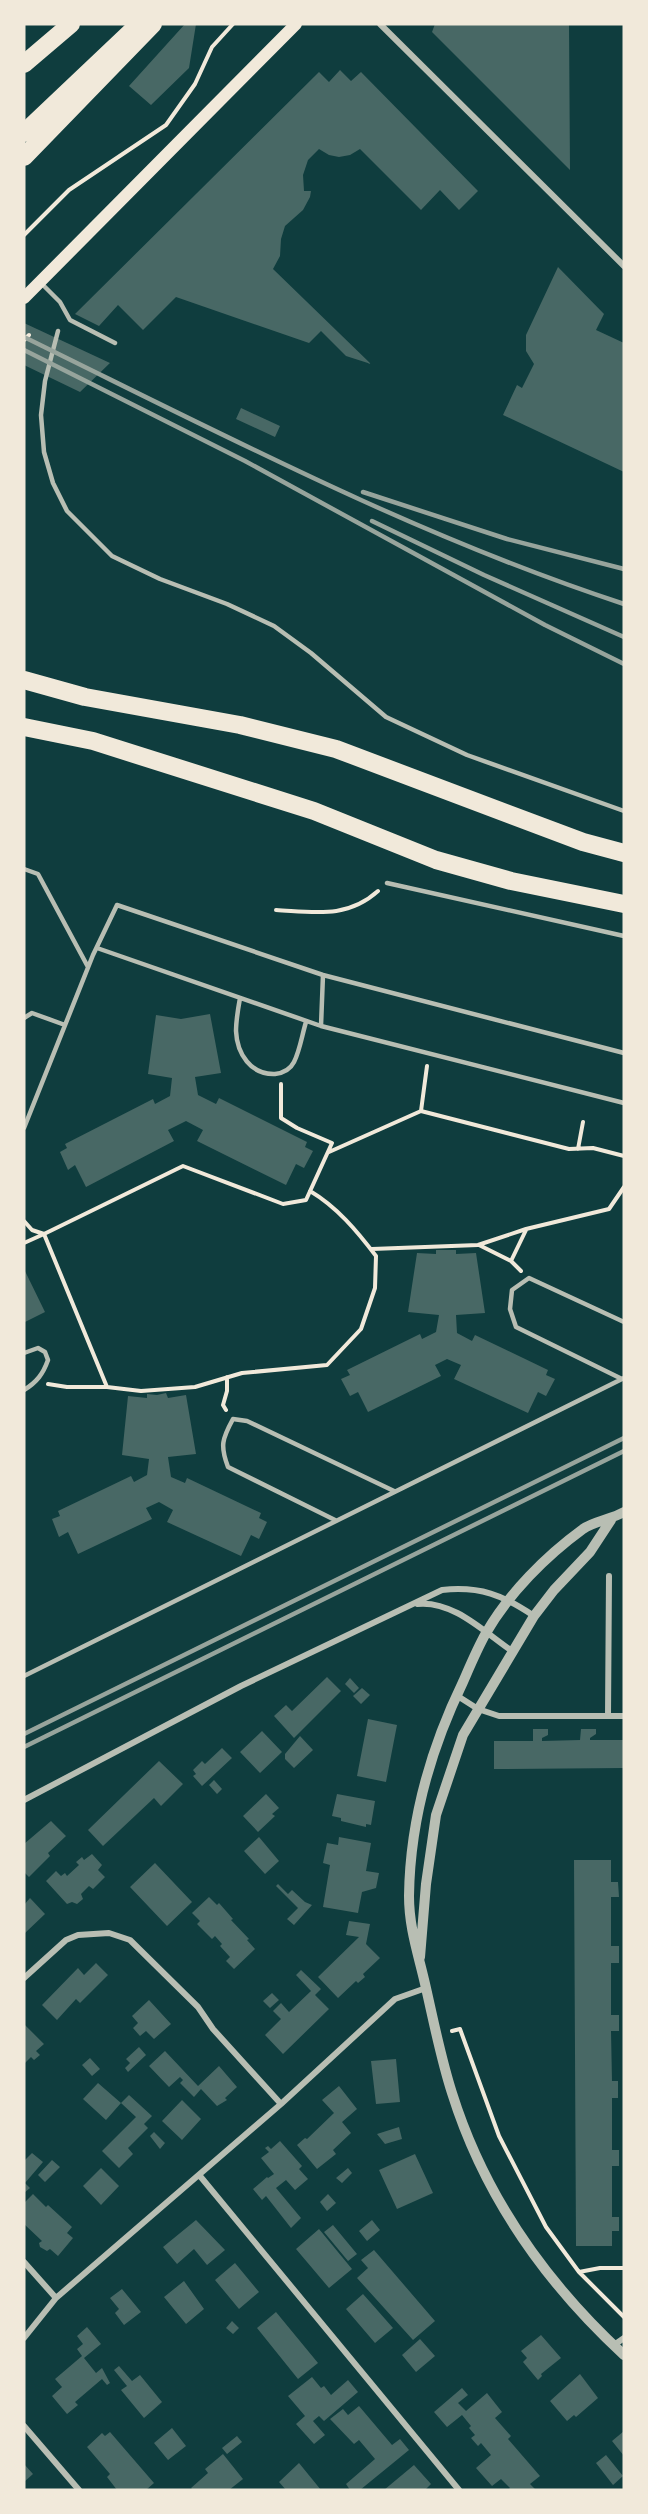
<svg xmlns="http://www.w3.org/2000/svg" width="648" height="2514" font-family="'Nunito Sans',sans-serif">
	<rect width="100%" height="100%" fill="#0f3d3e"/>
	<!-- building -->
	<path fill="#486865" d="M185 24H196L189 68 151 105 129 86Z
		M435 24H569L570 170 432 32Z
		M340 70 351 81 361 72 478 191 459 210 440 190 421 210 360 149 350 155 339 157 329 155 319 149 308 160 303 175 304 191H311L310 197 303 210 285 226 281 239 280 256 273 269 371 364 346 356 321 331 309 343 176 297 143 330 118 305 99 326 75 314 319 72 329 82Z
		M558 267 604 314 596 330 624 343V472L503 415 517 385 522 388 534 364 526 351V335Z
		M24 323 110 363 80 392 24 365Z
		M241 408 280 426 275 437 236 419Z
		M210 1014 221 1073 195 1077 198 1095 216 1104 219 1098 307 1142 305 1147 313 1151 304 1168 296 1164 286 1185 197 1141 203 1130 186 1121 168 1130 174 1141 86 1187 75 1165 68 1170 60 1152 67 1148 65 1144 153 1099 155 1104 170 1096 172 1078 148 1074 156 1015 181 1019Z
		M436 1250H456V1254L476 1253 485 1313 456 1315 457 1333 472 1341 475 1335 548 1370 546 1375 555 1379 546 1396 538 1392 528 1413 454 1379 461 1365 447 1359 435 1365 441 1376 368 1412 358 1392 350 1396 341 1379 350 1375 347 1370 420 1334 422 1339 436 1332 439 1315 408 1312 417 1253 436 1254Z
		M24 1269 45 1312 25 1322 24 1319Z
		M166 1393 168 1398 186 1395 196 1454 168 1457 171 1477 185 1483 187 1478 261 1513 259 1518 267 1522 259 1539 251 1535 241 1556 167 1522 173 1510 159 1502 146 1508 152 1519 78 1554 68 1532 59 1537 52 1519 60 1516 58 1511 131 1476 134 1482 147 1475 149 1459 122 1455 128 1396 147 1398V1394L157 1395Z
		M327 1677 341 1691 294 1738 274 1716 286 1705 292 1711Z
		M350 1678 359 1688 354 1693 345 1684Z
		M362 1688 370 1695 361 1704 353 1696Z
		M368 1719 397 1725 386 1782 357 1776Z
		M533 1729H548V1735L542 1738V1741L580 1740 581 1729H596V1734L590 1738V1740H624V1768L494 1769V1741H533Z
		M262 1731 282 1752 260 1773 240 1752Z
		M300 1736 313 1750 294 1768 285 1759V1754Z
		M222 1748 232 1758 202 1786 193 1776 196 1774 193 1770 202 1761 205 1764Z
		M159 1761 183 1784 161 1806 154 1798 103 1846 88 1830Z
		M214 1780 222 1789 217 1794 209 1785Z
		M266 1794 279 1808 272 1814 275 1816 258 1832 243 1816Z
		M337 1794 375 1801 371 1825 366 1824V1827L341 1821V1818L332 1816Z
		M51 1821 66 1836 48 1853 50 1856 29 1877 24 1872V1844Z
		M259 1837 279 1861 265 1874 244 1851Z
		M339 1837 371 1843 366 1871 379 1873 376 1888 362 1892 358 1913 323 1907 330 1865 323 1863 327 1843 338 1845Z
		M92 1854 102 1865 98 1870 105 1877 93 1889 89 1886 81 1894 83 1899 77 1904 72 1902 67 1904 46 1881 56 1871 61 1876 65 1873 67 1876 79 1865 76 1862 82 1857 84 1860Z
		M574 1860H611V1882H618L619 1897H611V1946H619V1963H611V2015H619V2031H611L612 2081H618V2098H612V2150H619V2166H612V2217H619V2231H612V2246H576Z
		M155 1863 192 1902 167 1926 130 1887Z
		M278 1884 288 1894 292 1890 305 1902 312 1905 294 1925 287 1919 298 1908 276 1886Z
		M209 1897 217 1905 219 1903 233 1919 231 1920 249 1939 247 1940 255 1949 234 1969 226 1961 230 1957 220 1946 222 1944 215 1936 212 1939 197 1924 200 1921 192 1913Z
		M30 1898 45 1914 24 1934V1905Z
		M349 1921 370 1924 366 1944 380 1958 363 1974 365 1977 358 1983 356 1981 338 1998 318 1977 359 1937 346 1935Z
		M96 1963 108 1975 80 2003 76 1999 57 2020 42 2005 78 1968 84 1975Z
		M301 1970 321 1989 315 1995 329 2009 283 2054 265 2035 281 2019 273 2011 281 2003 289 2012 311 1991 296 1975Z
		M272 1993 279 2000 270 2008 263 2001Z
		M149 2000 171 2024 154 2039 146 2031 140 2036 133 2028 138 2023 132 2016Z
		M24 2024 44 2044 36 2051 40 2055 34 2060 31 2057 24 2064Z
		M139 2047 146 2055 128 2072 125 2068 130 2063 126 2059Z
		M165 2051 198 2086 219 2066 237 2087 225 2098 227 2100 217 2106 201 2089 194 2097 180 2083 183 2080 180 2077 169 2087 149 2066Z
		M90 2058 100 2069 92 2076 82 2065Z
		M396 2059 400 2102 376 2104 371 2061Z
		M98 2083 121 2103 106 2120 83 2099Z
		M339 2086 357 2109 342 2122 351 2133 333 2150 336 2154 317 2169 297 2145 305 2138 307 2139 334 2113 322 2100Z
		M129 2095 152 2116 144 2124 148 2128 128 2148 133 2154 119 2168 102 2151 136 2117 121 2103Z
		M182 2100 201 2119 182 2140 162 2121Z
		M399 2127 402 2139 385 2144 377 2134Z
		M154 2132 165 2143 160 2149 150 2136Z
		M280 2141 302 2166 299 2169 308 2179 295 2190 286 2180 276 2188 301 2218 291 2228 266 2196 262 2200 253 2189 267 2177 268 2178 274 2174 261 2158 269 2152 265 2148 268 2146 271 2149Z
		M32 2153 43 2162 25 2183 30 2188 24 2193V2161Z
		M415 2154 433 2193 397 2209 379 2170Z
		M52 2160 60 2167 45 2182 38 2175Z
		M101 2168 119 2186 101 2205 83 2186Z
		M348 2168 352 2173 342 2183 336 2178Z
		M33 2194 46 2207 48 2205 72 2227 67 2233 73 2238 58 2256 50 2249 47 2251 40 2247 39 2243 42 2241 24 2224V2203Z
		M328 2194 336 2203 327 2211 320 2202Z
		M196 2220 225 2250 207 2265 194 2249 177 2264 163 2247Z
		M372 2220 380 2230 367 2241 359 2231Z
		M333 2225 357 2254 348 2261 324 2232Z
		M319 2229 352 2269 329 2288 296 2249Z
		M374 2250 435 2321 413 2340 357 2278 368 2268 361 2260Z
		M235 2263 259 2292 239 2309 215 2280Z
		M184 2281 204 2309 186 2324 164 2297Z
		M122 2289 141 2312 124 2325 115 2313 119 2309 110 2298Z
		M363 2294 393 2328 375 2343 346 2309Z
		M276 2312 318 2363 298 2379 257 2328Z
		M232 2321 239 2328 233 2334 226 2328Z
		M87 2327 101 2344 84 2358 96 2373 102 2368 110 2383 107 2385 102 2379 75 2402 78 2405 67 2414 52 2396 62 2387 55 2379 82 2356 77 2349 83 2344 77 2336Z
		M541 2335 561 2358 541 2374 542 2376 538 2380 523 2362 527 2358 521 2351Z
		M420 2339 435 2356 416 2372 402 2355Z
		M119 2366 132 2381 140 2375 162 2402 144 2418 121 2390 127 2386 114 2370Z
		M580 2374 598 2398 576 2417 574 2415 567 2421 550 2401Z
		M312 2377 321 2388 324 2386 331 2395 348 2380 358 2392 324 2421 319 2416 313 2421 325 2435 314 2444 296 2424 305 2416 288 2396Z
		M462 2388 468 2395 458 2403 466 2411 487 2393 502 2412 495 2418 511 2436 508 2439 540 2476 530 2484 536 2490H508L510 2488 501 2479 492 2486 476 2468 491 2455 481 2443 478 2446 471 2438 475 2435 469 2428 471 2426 462 2415 447 2427 434 2412Z
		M359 2406 392 2445 400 2439 409 2450 360 2490H350L346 2484 375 2459 359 2440 354 2444 330 2419 343 2409 348 2415Z
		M172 2428 186 2446 168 2460 154 2443Z
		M624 2431V2456L612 2441Z
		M110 2432 154 2483 146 2490H117L107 2477 110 2474 87 2447 102 2433 105 2436Z
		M237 2436 242 2442 227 2454 222 2448Z
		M223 2454 243 2479 229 2490H193L191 2488 208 2473 205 2469Z
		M606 2455 623 2476 613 2485 596 2463Z
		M299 2463 321 2490H286L279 2482Z
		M24 2464 33 2474 24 2482Z
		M414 2465 431 2484 425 2490H384Z"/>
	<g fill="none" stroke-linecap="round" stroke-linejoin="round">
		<!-- path -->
		<path stroke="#f1e9da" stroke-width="4" d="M24 235 69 190 166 125 195 84 212 47 233 24
			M24 340 29 335
			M276 910C314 912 347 919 378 891
			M281 1084V1118L297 1128 332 1143 306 1200 283 1204 183 1166 44 1234 107 1387 141 1391 195 1387 242 1373 327 1365 361 1329 375 1288 376 1256C357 1231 337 1207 310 1191
			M421 1111 569 1149 593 1148 624 1156
			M578 1149 583 1122
			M329 1152 421 1111 427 1066
			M24 1221 32 1230 44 1234
			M24 1243 44 1234
			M479 1245 511 1261 521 1271
			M372 1249 478 1245 526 1229 609 1209 624 1187
			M511 1261 526 1230
			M48 1384 67 1387H107
			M226 1410 223 1405 227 1391V1377
			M452 2031 460 2029 499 2136 546 2227 579 2272 600 2268H624
			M579 2272 624 2317"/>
		<!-- service -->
		<path stroke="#b8beb3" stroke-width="4.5" d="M40 282 60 302 70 320 115 343
			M58 331 45 381 41 415 44 452 53 483 67 511 112 556 160 579 227 604 274 626 311 653 386 717 467 755 624 811
			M24 869 38 874 88 967
			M387 883 624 936
			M97 948 321 1026
			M323 975 321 1026 624 1103
			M240 998C238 1009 236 1020 236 1031 237 1054 251 1075 275 1074 283 1073 290 1070 294 1062 300 1050 302 1035 306 1022
			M24 1018 32 1013 65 1025
			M24 1128 93 955 117 905 323 975 624 1053
			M24 1353 38 1348 45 1352 48 1360C43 1374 37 1382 24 1390
			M622 1379 516 1327 510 1309 512 1290 529 1278 624 1322
			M335 1520 228 1467C220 1446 222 1439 233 1419L247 1421 394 1491
			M24 1676 624 1378"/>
		<!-- minor -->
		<path stroke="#b8beb3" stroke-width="6" d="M380 24 624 266
			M417 1604C453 1600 484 1632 512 1651
			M456 1695 478 1709 499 1716H624
			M608 1716 609 1576
			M24 1800 241 1686 442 1590C480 1586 503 1595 534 1616
			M24 1978 66 1940 78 1935 109 1933 130 1940 198 2007 213 2029 281 2104
			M200 2176 459 2490
			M24 2262 56 2298
			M24 2338 56 2298 281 2104 395 1999 426 1988
			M614 2345 624 2338
			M24 2426 79 2490"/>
		<!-- tertiary -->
		<path stroke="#b8beb3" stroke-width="10" d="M624 1512C612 1519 592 1522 583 1529 546 1556 509 1593 486 1633 477 1649 470 1666 463 1682 430 1750 410 1820 409 1896 409 1929 419 1956 426 1988 434 2023 441 2059 452 2093 484 2195 546 2283 624 2355
			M420 1957 426 1884 436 1815 463 1735 534 1616 554 1590 590 1552 611 1520"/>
		<!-- secondary -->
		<path stroke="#f1e9da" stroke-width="12" d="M24 298 296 24"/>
		<!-- motorway -->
		<path stroke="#f1e9da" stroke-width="18" d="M24 64 71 24
			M24 133 139 24
			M24 157 153 24
			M24 680 85 697 240 725 336 749 583 842 624 853
			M24 727 93 741 314 811 436 860 511 881 624 904"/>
		<!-- rail -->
		<path stroke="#97a49c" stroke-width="4.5" d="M24 337C220 433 416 536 624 604
			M24 350 245 461 545 625 624 664
			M363 492 507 539 624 569
			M372 521 484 575 624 637
			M24 1734 624 1438
			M24 1747 624 1451"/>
	</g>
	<!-- border -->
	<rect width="648" height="2514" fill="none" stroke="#f1e9da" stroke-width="51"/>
</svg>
